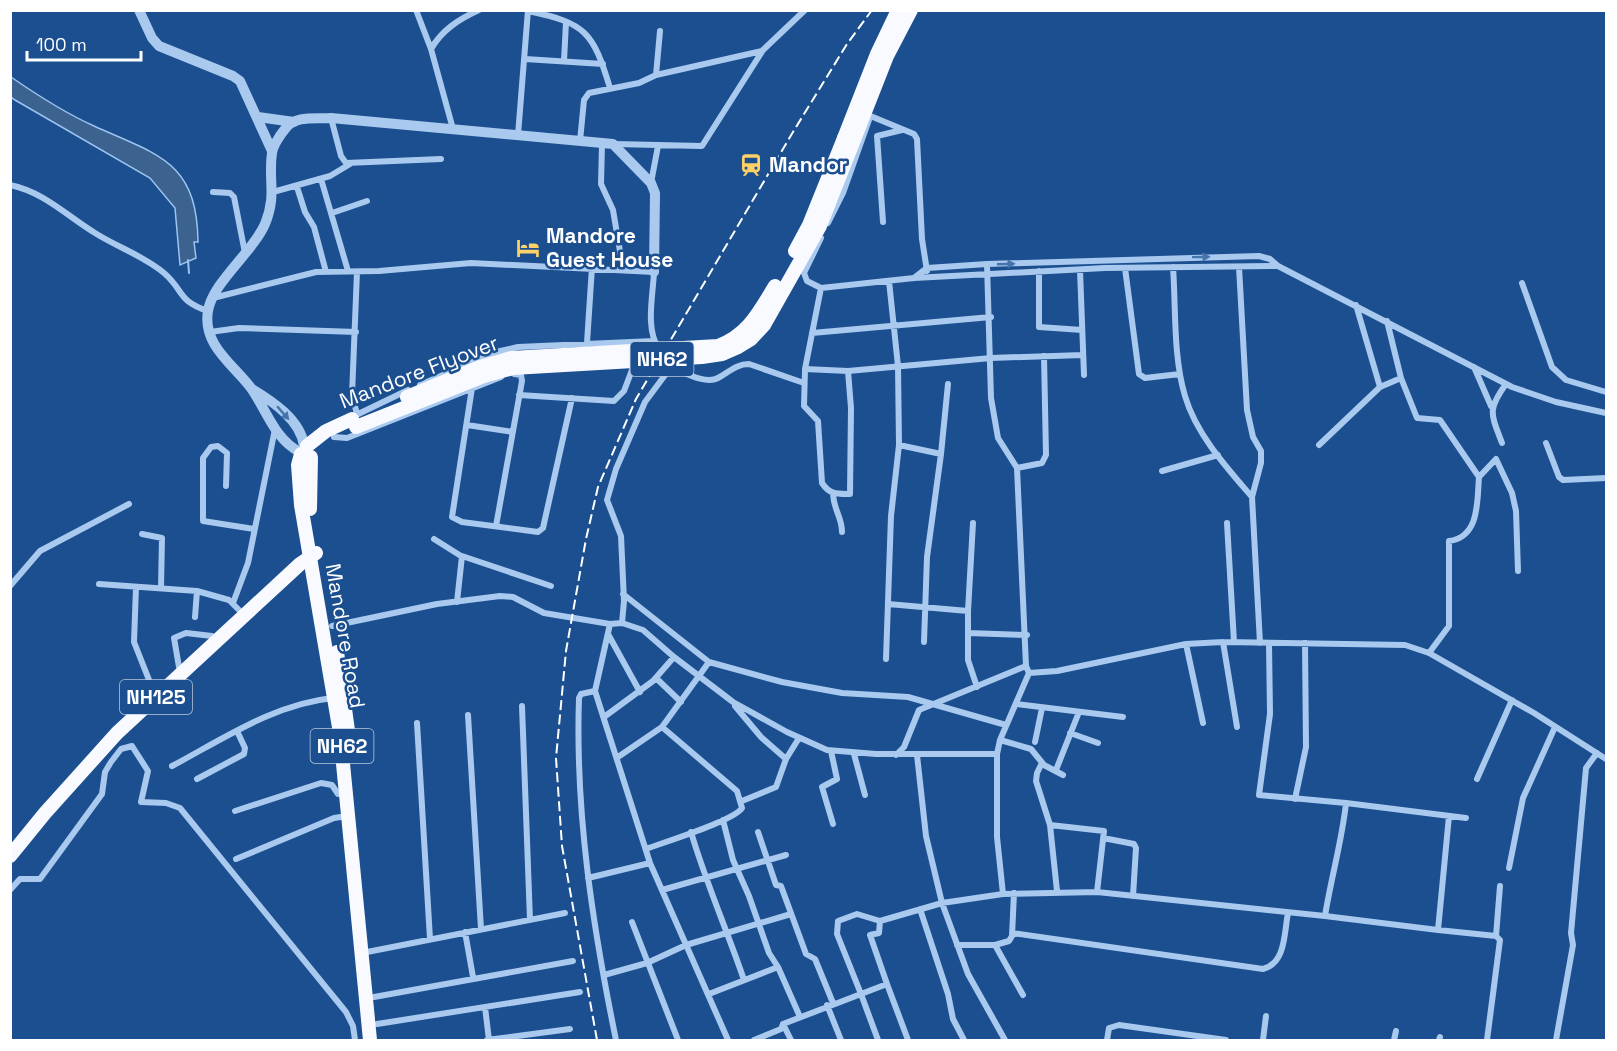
<svg xmlns="http://www.w3.org/2000/svg" width="1617" height="1051" font-family="'Space Grotesk',sans-serif">
	<rect width="100%" height="100%" fill="#1b4f8f"/>
	<!-- water -->
	<path fill="#3c6290" stroke="#9cc4f0" stroke-width="1.5" d="M11 77C37 95 65 113 94 126 158 155 197 161 198 242H194L196 258 180 265 175 208 150 178 15 100 11 97Z"/>
	<g fill="none" stroke-linecap="round" stroke-linejoin="round">
		<!-- stream -->
		<path stroke="#9cc4f0" stroke-width="2" d="M188 260 189 273"/>
		<!-- minor -->
		<path stroke="#a9c9ee" stroke-width="6" d="M416 10 431 49
			M528 11C586 23 593 32 610 88
			M525 59 603 64
			M564 61 566 22
			M656 75 660 31
			M868 115 914 134 917 139 922 239 927 271
			M331 118 341 156 346 163 441 159
			M453 129 431 49C442 30 459 19 479 10
			M518 135 528 10
			M580 141 584 100 589 93 639 83 656 75 762 51
			M602 144 601 184 613 210 623 269
			M614 144 702 146 763 50 805 10
			M321 179 348 271
			M651 183 658 146
			M10 185C44 192 67 216 95 233 117 247 144 256 164 273 184 290 177 301 208 311
			M297 187 305 212 314 227 326 272
			M213 192 230 193 234 197 245 253
			M273 192 330 176 350 164
			M332 213 367 201
			M883 222 877 136 902 130
			M828 223 843 193 870 117
			M821 238 804 273 807 281 821 288 914 278 1105 268 1278 266
			M987 264 991 398 998 438 1017 468 1026 666 1029 673 1057 671 1186 644 1223 642 1405 645 1429 653 1534 713 1606 759
			M1173 267C1176 308 1173 356 1185 396 1196 434 1227 468 1252 497
			M1239 267 1247 410 1253 437 1261 451V463L1252 497 1260 643
			M1125 268 1139 374 1145 378 1180 374
			M1080 270 1084 375
			M1039 271V327L1082 330
			M914 278 927 268 987 264 1259 256 1270 259 1278 266 1512 387 1556 402 1606 413
			M1522 283 1552 367 1566 380 1606 392
			M213 298 316 272 379 271 471 263 654 272C653 296 645 329 659 349
			M1387 321 1401 378 1417 418 1440 420 1479 477
			M210 332 239 328 356 332
			M812 333 991 317
			M587 343 592 267
			M671 367C684 372 705 385 718 378 729 372 736 364 749 364L804 383
			M1474 367 1491 406
			M805 369 848 371 851 408 850 494C837 494 830 495 822 483L818 421 804 406 805 369 821 288
			M848 371 991 358 1083 355
			M420 385 496 352 518 347 654 341
			M1380 387 1401 378
			M472 388 452 517 462 522 538 532 543 528 572 398
			M519 395 614 401 624 391 635 362
			M357 414 352 395 357 272
			M350 418 408 390
			M467 425 513 432
			M334 437 347 438 501 377
			M1502 443C1491 414 1487 410 1506 384
			M1546 443 1559 477 1563 480 1606 478
			M899 445 941 454 927 557 924 642
			M1319 445 1380 387 1356 305
			M941 454 948 384
			M1017 468 1042 463 1046 455 1044 356
			M1162 471 1218 455
			M226 486 227 453 218 446 211 447 203 458V521L254 529
			M833 494C834 511 842 517 842 532
			M1227 523 1234 642
			M496 526 522 381 521 375 514 374
			M142 534 162 538 161 588
			M434 539 461 556
			M99 584 197 591 195 617
			M10 586 40 551 129 504
			M136 587 134 642 153 690
			M197 591 229 600 239 610
			M623 594 709 662 782 682 842 693 908 697 1006 725
			M457 602 462 556 551 586
			M233 603 248 563 275 429
			M888 604 968 611V660L977 687
			M968 611 973 523
			M622 623 624 601 621 536 607 500 616 469 645 402 671 367 667 360
			M610 624 595 691 650 863 728 1040
			M332 626 437 604 500 596 513 597 544 613 610 624 622 623 643 630 674 657 733 702 787 732 827 750 876 754H997L1000 740 1029 673
			M968 633 1027 635
			M608 634 640 692
			M1223 642 1237 727
			M1186 644 1203 723
			M1429 653 1449 626V541C1480 537 1477 501 1479 477L1496 459 1512 493 1516 511 1518 571
			M886 659 891 516 899 445 898 366 889 281
			M179 667 174 638 186 633 212 636
			M656 678 681 702
			M595 691 581 694 579 698C575 813 593 928 616 1040
			M1016 704 1123 717
			M522 706 530 920
			M735 706 761 737 786 759
			M468 715 481 929
			M604 717 653 681 674 657
			M417 723 430 939
			M1070 733 1098 743
			M1000 740 1031 749 1044 765 1063 775
			M1035 742 1042 708
			M831 751 837 779 822 787 833 824
			M854 754 865 795
			M997 754V837L1003 894
			M896 755 904 747 919 710 1026 666
			M618 757 662 727 709 662
			M1042 763 1037 773 1036 781 1050 825 1057 891
			M172 766C223 739 274 704 333 698
			M1056 770 1079 712
			M197 779 244 754 245 748 237 731
			M1477 779 1512 700
			M1295 799 1306 747 1305 643
			M742 801 776 787 786 759 799 738
			M1346 803 1466 818
			M235 811 321 783 332 785 338 794 344 792
			M1449 816 1438 930 1496 936 1500 940 1487 1040
			M723 820 733 860 749 896 769 953 778 967 800 1017
			M1050 825 1104 831 1097 892
			M691 832C706 883 727 930 744 980
			M758 832 776 885 781 886 806 954 815 959 833 1003
			M1103 838 1134 844 1136 848 1133 896
			M646 849C664 842 734 821 742 808L737 791 662 727
			M236 859 334 818 347 816
			M1509 868 1523 798 1555 727
			M588 878 650 863
			M10 890 20 879H40L102 794 105 772 111 762 121 749 132 746 148 771 141 802 166 803 180 808 346 1012 353 1026 355 1040
			M662 890 786 855
			M920 909 948 994 953 1019 964 1040
			M1325 916 1438 930
			M880 921 879 933 870 935 887 984
			M632 922 678 1040
			M465 932 473 977
			M1012 933 1263 969C1286 963 1284 933 1288 913
			M1496 936 1500 886
			M957 945H995L1009 941 1012 936 1014 893
			M995 945 1023 995
			M362 953 565 913
			M604 975 647 963 686 945 791 914
			M709 994 778 967
			M374 997 573 961
			M827 1005 841 1040
			M485 1007 489 1040
			M377 1024 580 992
			M783 1024 791 1040
			M487 1040 570 1029
			M754 1040 781 1029 783 1024 861 994 837 934 838 921 857 914 880 921 942 903 926 836 917 755
			M878 1040 861 994 887 984 908 1040
			M1005 1040 968 974 942 903 1003 894 1097 892 1325 916C1331 878 1342 841 1346 803L1259 795 1270 714 1269 643
			M1107 1040 1109 1028 1119 1025 1226 1040
			M1263 1040 1266 1016
			M1394 1040 1396 1031
			M1439 1040 1440 1037
			M1556 1040 1573 945 1571 933 1586 768 1597 753"/>
		<!-- tertiary -->
		<path stroke="#a9c9ee" stroke-width="10" d="M139 10 152 38 159 46 233 76 240 81 272 151
			M258 117 294 122
			M252 389C272 401 301 420 304 446
			M300 452C275 440 266 409 251 388 234 365 202 345 208 311 212 283 253 252 265 224 277 195 268 180 272 153 273 146 280 135 285 129 295 115 316 119 331 118L613 144 651 183 655 193 654 272"/>
		<!-- trunk -->
		<path stroke="#f8faff" stroke-width="14" d="M844 138 877 54 898 10
			M854 140 887 56 911 10
			M307 446 326 431 352 419
			M301 454 298 465 301 505 340 733 370 1040
			M310 509 311 457
			M337 652 351 752
			M10 856 45 813 117 733 300 564 316 553"/>
		<!-- rail -->
		<path stroke="#fff" stroke-width="2" stroke-dasharray="10 4.5" stroke-linecap="butt" d="M597 1040 562 846 556 758 566 651 586 539 598 487 636 399 793 132 847 44 872 10"/>
		<!-- trunk-bridge -->
		<path stroke="#f8faff" stroke-width="14" d="M795 251 809 225 844 138
			M407 397 480 367 511 358 718 346C748 335 759 312 775 286
			M356 427 484 376 513 368 702 357 722 354 738 347 751 339 764 325 820 226 854 140"/>
	</g>
	<!-- one-way arrows -->
	<defs><path id="oneway-solid" d="M-6-.8H1V-3.2L6.5 0L1 3.2V.8H-6Z" transform="scale(1.5)"/></defs>
	<g fill="#4674ac">
		<use href="#oneway-solid" transform="translate(1201 257) rotate(-1)"/>
		<use href="#oneway-solid" transform="translate(1006 264) rotate(-2)"/>
		<use href="#oneway-solid" transform="translate(283 413) rotate(49)"/>
	</g>
	<!-- icons -->
	<defs>
		<g id="station-bare" transform="scale(1.8)"><path d="M-3-6H3Q5-6 5-4V2Q5 4 3 4L4.5 6H3L1.5 4h-3L-3 6H-4.5L-3 4Q-5 4-5 2V-4Q-5-6-3-6ZM-3.5-4v3h7v-3ZM-3.5 1v1.5H-2V1ZM2 1v1.5H3.5V1Z" fill="#ffd166" stroke="#1b4f8f" stroke-width="2.5" paint-order="stroke"/></g>
		<g id="hotel-bare" transform="scale(1.8)"><path d="M-6-4.5h1.5V1H6V5H4.5V3h-9V5H-6ZM-4 0a1.8 1.8 0 1 1 3.6 0ZM.5 0V-2.5h3Q6-2.5 6 0Z" fill="#ffd166" stroke="#1b4f8f" stroke-width="2.5" paint-order="stroke"/></g>
	</defs>
	<g fill-rule="evenodd">
		<use href="#station-bare" x="751" y="165"/>
		<use href="#hotel-bare" x="528" y="248"/>
	</g>
	<g text-anchor="middle" stroke-width="5" stroke-linejoin="round" paint-order="stroke">
		<!-- shield labels -->
		<g fill="#1b4f8f" stroke="#bbcadd" stroke-width="1.5">
			<rect x="630.5" y="342" width="63" height="34" rx="4.5"/>
			<rect x="120" y="680" width="72" height="34" rx="4.5"/>
			<rect x="310.5" y="729" width="63" height="34" rx="4.5"/>
		</g>
		<g font-size="20" font-weight="bold" fill="#fff">
			<text x="662" y="366">NH62</text>
			<text x="156" y="704">NH125</text>
			<text x="342" y="753">NH62</text>
		</g>
		<!-- poi labels -->
		<g font-size="21" font-weight="bold" fill="#fff" stroke="#1b4f8f" text-anchor="start">
			<text x="769" y="172">Mandor</text>
			<text x="546" y="243">Mandore<tspan x="546" dy="24">Guest House</tspan></text>
		</g>
		<!-- street labels -->
		<g font-size="21" fill="#fff" stroke="#1b4f8f">
			<text transform="translate(419 372) rotate(-21)" y="7">Mandore Flyover</text>
			<text transform="translate(345 636) rotate(80)" y="7">Mandore Road</text>
		</g>
	</g>
	<!-- border -->
	<rect width="1617" height="1051" fill="none" stroke="#ffffff" stroke-width="24"/>
	<!-- scale -->
	<path d="M27 51v9h114v-9" fill="none" stroke="#ffffff" stroke-width="3"/>
	<text x="36" y="51" font-size="18" fill="#ffffff" stroke="#1b4f8f" stroke-width="4.5" paint-order="stroke">100 m</text>
</svg>
